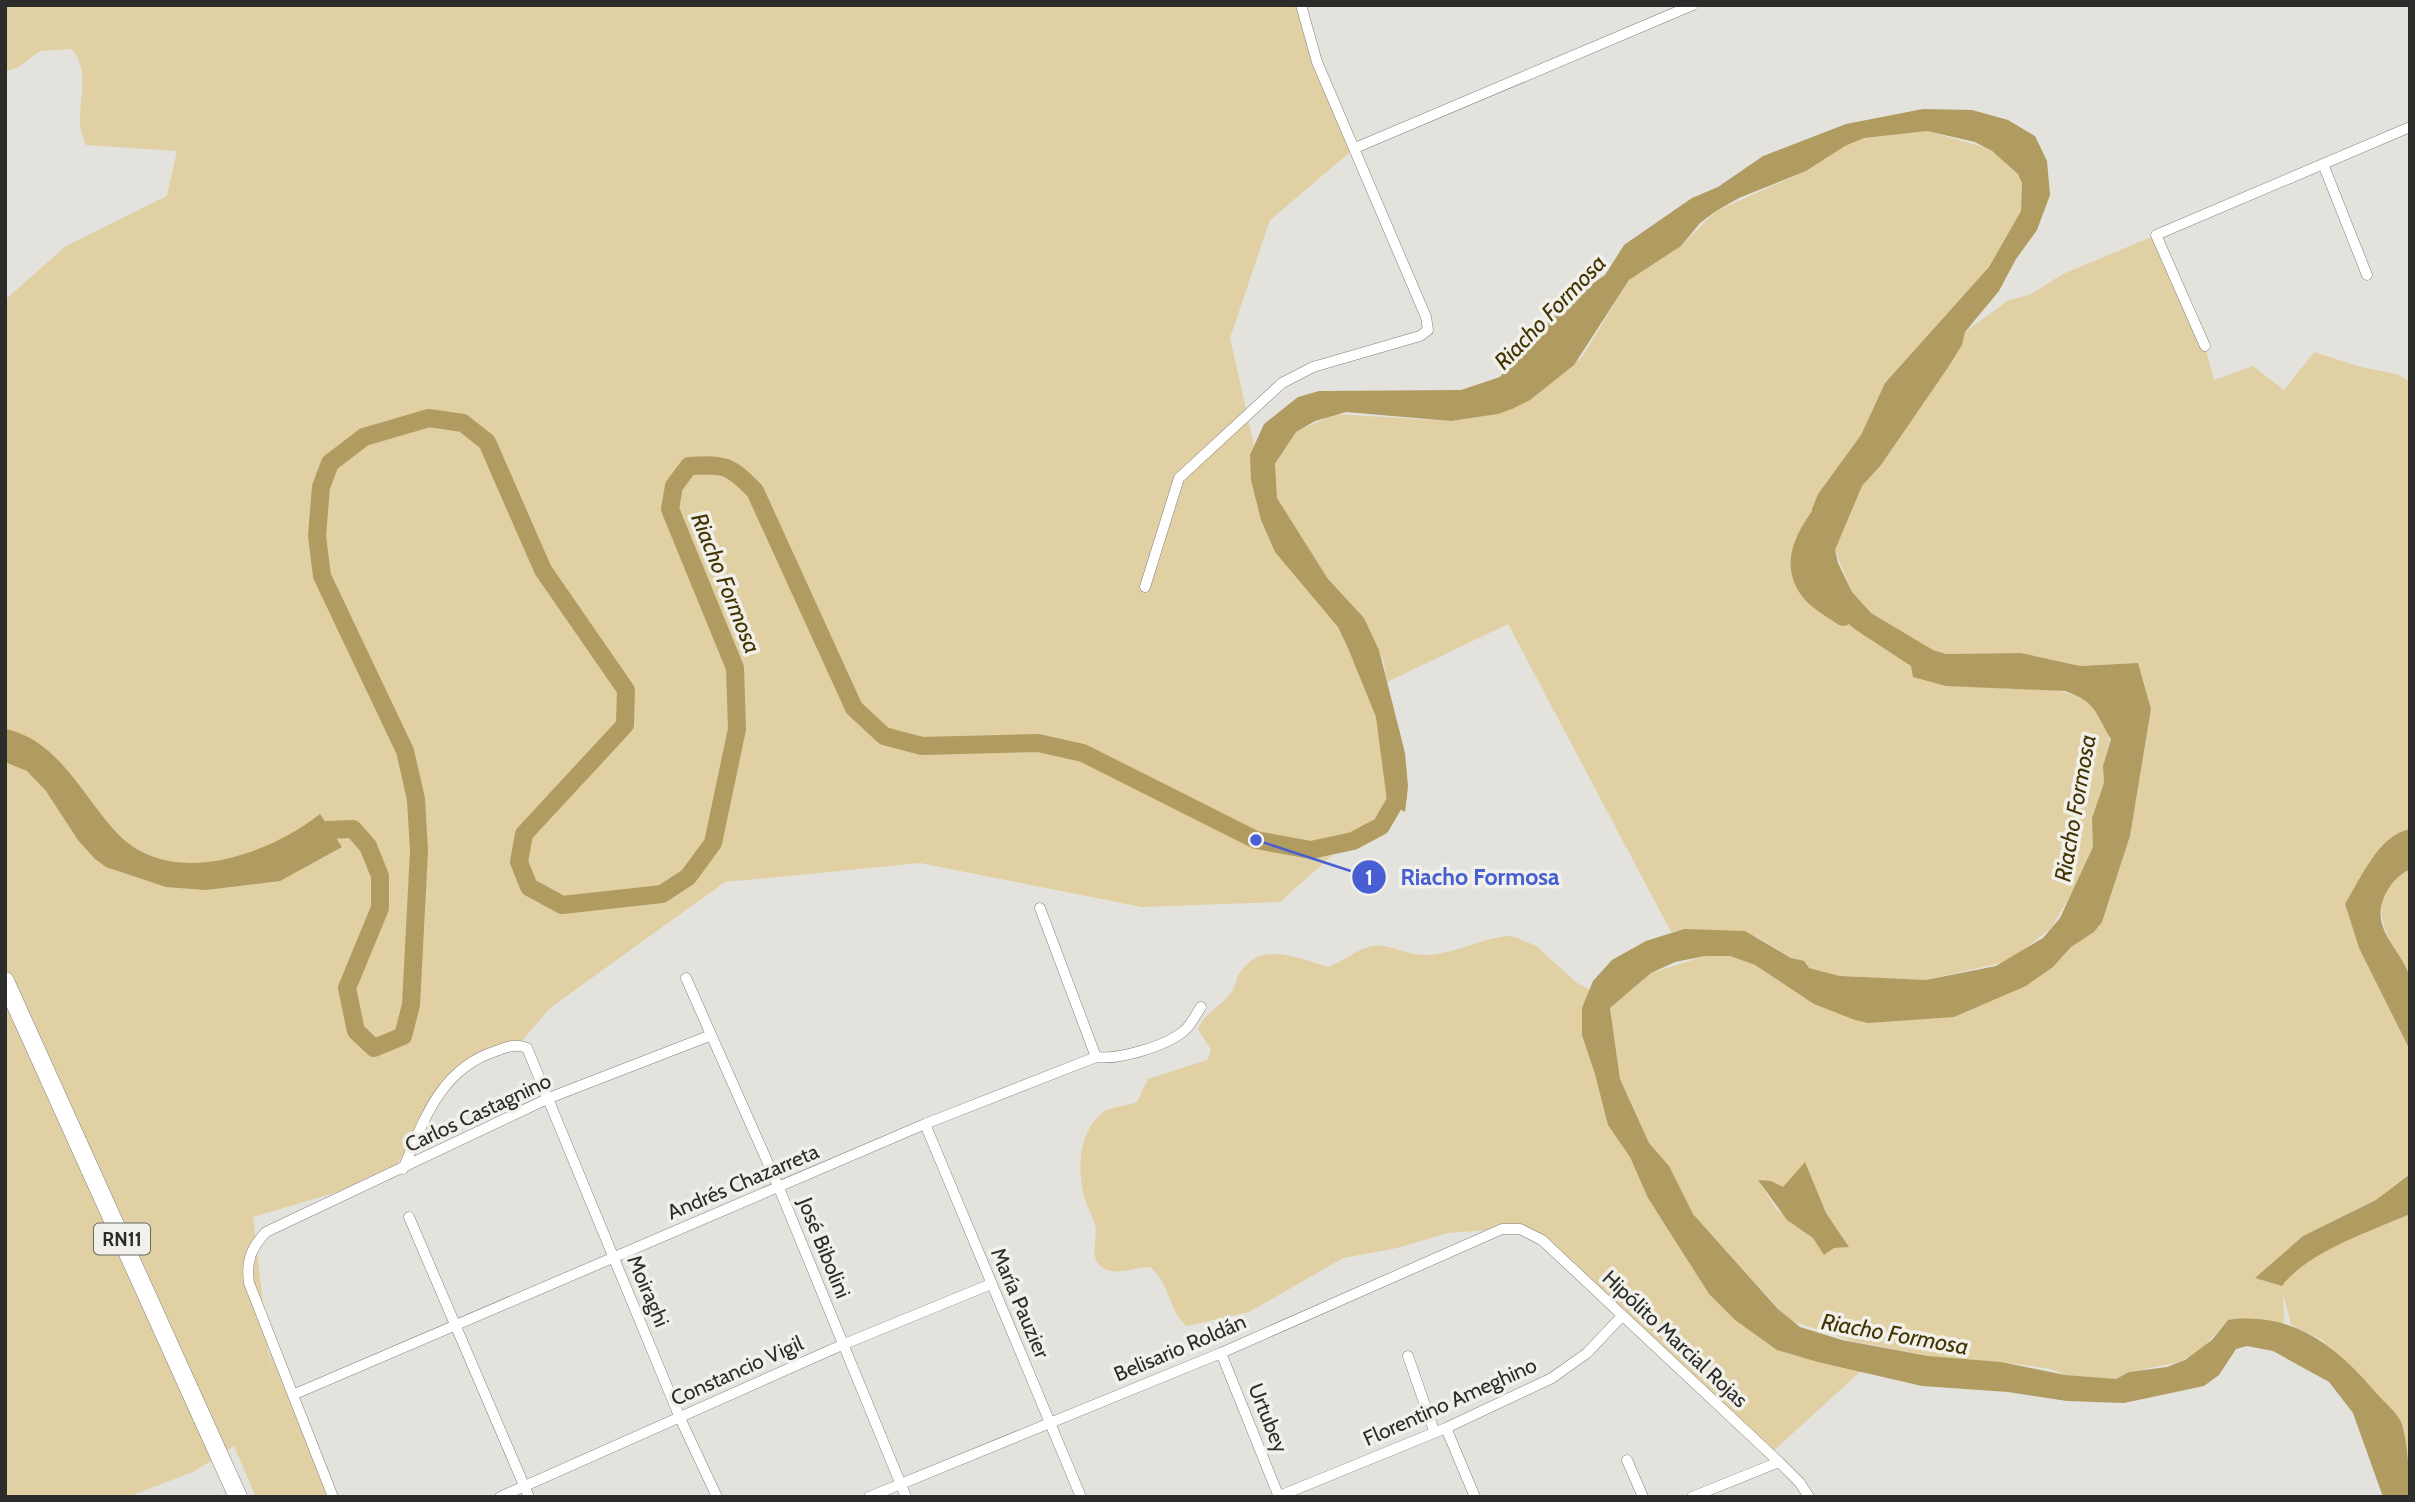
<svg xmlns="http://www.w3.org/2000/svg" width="2415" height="1502" font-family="Cabin,sans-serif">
	<rect width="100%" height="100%" fill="#e4e2dd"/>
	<!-- green -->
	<path fill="#e0d0a3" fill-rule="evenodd" d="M5 5H1301L1317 62 1355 148 1270 220 1230 338 1266 498 1359 644 1398 797 1280 902 1142 907 920 863 725 882 550 1008 519 1044 484 1054 439 1090 391 1176 253 1217 271 1374 268 1329 333 1497H256L234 1446 195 1471 128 1497H5V300L66 246 167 196 177 151 86 145C84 139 80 131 80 124 79 97 90 72 72 49L40 51 17 68 5 71Z
		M1927 131 1984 147 2006 161 2018 174 2022 183 2021 211 1989 267 1885 383 1861 435 1818 494 1812 509 1813 525 1798 566 1811 593 1911 666 2005 689H2050L2079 696 2099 712 2103 725 2113 728 2103 766 2104 783 2093 847 2075 888 2051 928 2009 961 1926 980 1840 976 1809 968 1757 937 1684 929 1671 932 1508 624 1387 682 1383 659 1364 618 1328 579 1277 498 1275 465 1296 432 1334 414 1451 421 1498 414 1530 400 1582 357 1629 280 1681 246 1716 211 1806 171 1845 146 1864 138Z
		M2156 235 2205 346 2214 380 2253 366 2284 390 2314 352 2361 367 2396 374 2410 381V829C2379 834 2360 880 2345 905L2359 948 2409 1045 2410 1173 2376 1200 2303 1236 2255 1278 2282 1286C2311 1247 2367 1232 2410 1214V1481L2402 1427 2322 1340 2291 1325 2283 1292 2284 1323 2228 1320 2203 1348 2180 1362 2129 1372 2116 1379 2065 1375 2051 1369 2001 1362 1935 1357 1852 1341 1789 1320 1693 1214 1669 1166 1649 1143 1620 1079 1610 1008 1651 973 1705 956H1730L1755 965 1803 997 1965 1011 2026 986 2053 967 2071 947 2094 932 2102 922 2130 836 2151 709 2138 663 2080 666 2021 653 1946 654 1933 650 1871 613 1852 592 1835 550 1862 486 1881 465 1947 369 1962 345 1965 332 2009 300 2029 295 2063 274ZM1805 1163 1826 1213 1849 1247 1834 1248 1824 1254 1813 1238 1777 1210 1759 1181H1771L1783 1188Z
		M2410 869V978C2390 943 2357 895 2410 869Z
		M1512 936 1536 946 1577 983 1603 996 1595 1031 1648 1198 1709 1294 1735 1320 1777 1350 1861 1371 1770 1454 1542 1240 1502 1229 1448 1233 1397 1248 1343 1258 1249 1312 1187 1326C1167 1310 1171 1283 1150 1267 1137 1267 1114 1276 1103 1268 1087 1256 1099 1239 1095 1224 1092 1215 1087 1207 1085 1199 1077 1172 1078 1133 1102 1113 1110 1106 1127 1107 1137 1102L1148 1079 1207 1060 1211 1050 1198 1029C1206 1011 1220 1008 1231 993 1235 988 1236 980 1239 974 1261 939 1299 959 1328 967 1346 961 1363 942 1384 946 1403 950 1416 958 1437 954 1464 950 1485 937 1512 936Z"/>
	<!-- water -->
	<path fill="#b09b60" d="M1923 109 1972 110 2008 120 2035 136 2047 161 2050 195 2037 230 2016 259 1999 291 1965 332 1962 345 1947 369 1881 465 1862 486 1835 550 1838 563 1852 592 1871 613 1933 650 1946 654 2021 653 2080 666 2138 663 2151 709 2130 836 2102 922 2094 932 2071 947 2053 967 2026 986 1954 1017 1868 1023 1855 1020 1814 1004 1755 965 1730 956H1705L1675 962 1651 973 1610 1008 1620 1079 1649 1143 1669 1166 1693 1214 1778 1309 1800 1327 1842 1340 1928 1356 2001 1362 2065 1375 2116 1379 2129 1372 2167 1367 2185 1360 2212 1340 2228 1320C2292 1311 2337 1346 2376 1393 2384 1402 2395 1410 2401 1422 2407 1436 2410 1480 2410 1497H2383L2353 1413 2329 1382 2273 1351 2247 1346 2236 1349 2219 1375 2204 1386 2124 1403 2067 1401 2008 1392 1922 1386 1818 1362 1777 1350 1735 1320 1709 1294 1648 1198 1630 1157 1608 1125 1595 1074 1582 1035V1008L1593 981 1612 960 1646 941 1684 929 1745 931 1791 958 1804 961 1809 968 1840 976 1926 980 1996 966 2043 938 2060 918 2093 847 2092 818 2104 783 2103 766 2111 739C2095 713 2097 702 2065 691L1946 686 1913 677 1911 666 1856 630 1811 593 1802 549 1813 525 1812 509 1818 494 1861 435 1885 383 1989 267 2021 211 2022 183 2018 174 1992 151 1975 142 1927 131 1864 138 1845 146 1806 171 1739 198 1716 211 1700 223 1681 246 1629 280 1574 365 1530 400 1512 409 1498 414 1451 421 1346 412 1315 421 1296 432 1275 464 1277 498 1328 579 1364 618 1379 650 1405 753 1408 786 1405 812 1387 801 1376 717 1348 648 1338 627 1275 552 1261 520 1251 480 1250 455 1264 424 1298 397 1319 391 1461 390 1500 377 1539 329 1579 293 1605 275 1624 245 1692 198 1718 187 1763 156 1846 124Z
		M5 729C58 739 83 797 116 832 169 890 267 856 320 814L342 847 280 881 206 890 166 887 106 867 95 859 78 840 46 791 27 771 5 762Z
		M2410 829V869C2397 876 2390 884 2384 897 2370 931 2402 949 2410 978 2415 995 2410 1030 2410 1050L2359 948 2345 904C2360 880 2379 834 2410 829Z
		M1805 1162 1826 1213 1849 1247 1834 1248 1824 1255 1813 1238 1787 1220 1758 1180 1771 1181 1783 1187Z
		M2410 1174V1214C2371 1231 2307 1252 2282 1286L2255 1278 2303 1236 2376 1200Z"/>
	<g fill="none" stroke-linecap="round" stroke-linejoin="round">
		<!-- river -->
		<path stroke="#b09b60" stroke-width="18" d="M1826 507C1807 533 1786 563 1811 593 1818 602 1833 610 1843 617
			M312 842 327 830 353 829 368 846 380 876V908L347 988 356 1031 374 1048 403 1036 411 1005 419 851 416 799 405 751 322 576 317 536 321 487 330 463 364 437 429 418 463 423 487 442 543 570 626 690 625 725 524 834 519 862 529 887 562 905 662 894 688 877 713 843 737 729 735 668 670 509 674 486 689 466C725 464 730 465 755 491L854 708 884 736 922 746 1038 743 1083 753 1256 840 1311 850 1353 841 1381 826 1398 797 1396 782"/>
		<!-- street casing -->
		<g stroke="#83817c" stroke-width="11">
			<path id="street" d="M1355 148 1693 5
				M2323 164 2367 275
				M2205 346 2156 235 2410 127
				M1145 587 1179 478 1282 383 1313 367 1420 336 1428 330 1426 317 1317 62 1301 5
				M1040 908 1096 1057
				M686 978 779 1188 906 1497
				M925 1124 1081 1497
				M403 1169C424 1120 440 1069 496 1051 507 1047 516 1043 527 1048L680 1418 717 1497
				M409 1217 529 1497
				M1221 1353 1279 1497
				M1408 1356 1434 1431
				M295 1394 925 1124 1096 1057C1119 1060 1167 1046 1185 1030 1191 1025 1196 1014 1201 1007
				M1446 1428 1475 1497
				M1627 1460 1643 1497
				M333 1497 249 1283C246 1261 251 1248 266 1232L549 1098 709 1036
				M500 1497 842 1345 991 1284
				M869 1497 1221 1353 1502 1229H1520L1542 1240 1779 1462 1800 1483 1809 1497
				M1277 1497 1446 1428 1552 1378 1587 1353 1622 1316
				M1692 1497 1779 1462"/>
		</g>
		<!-- highway casing -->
		<g stroke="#83817c" stroke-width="19">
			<path id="highway" d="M5 981 238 1497"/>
		</g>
		<!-- street -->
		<use href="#street" stroke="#fff" stroke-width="10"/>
		<!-- highway -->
		<use href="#highway" stroke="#fff" stroke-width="18"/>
	</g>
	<g text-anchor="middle" stroke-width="7" stroke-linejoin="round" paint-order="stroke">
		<!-- shield labels -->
		<rect fill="#f1f0ea" stroke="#676764" stroke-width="2" x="94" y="1223.5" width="56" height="31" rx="5"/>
		<g font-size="19" font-weight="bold" fill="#2c2c2a">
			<text x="122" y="1246">RN11</text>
		</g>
		<!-- street labels -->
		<g font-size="21" fill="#2c2c2a" stroke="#f1f0ea">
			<text transform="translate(478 1113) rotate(-25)" y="7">Carlos Castagnino</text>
			<text transform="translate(743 1182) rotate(-23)" y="7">Andrés Chazarreta</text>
			<text transform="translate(824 1248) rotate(68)" y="7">José Bibolini</text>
			<text transform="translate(648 1291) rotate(67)" y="7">Moiraghi</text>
			<text transform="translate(1020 1303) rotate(67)" y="7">María Pauzier</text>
			<text transform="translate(1675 1339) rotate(43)" y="7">Hipólito Marcial Rojas</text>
			<text transform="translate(1180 1348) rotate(-23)" y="7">Belisario Roldán</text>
			<text transform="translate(737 1371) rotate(-24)" y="7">Constancio Vigil</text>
			<text transform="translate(1450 1402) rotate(-24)" y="7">Florentino Ameghino</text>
			<text transform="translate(1268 1418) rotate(68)" y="7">Urtubey</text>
		</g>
		<!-- water labels -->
		<g font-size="23" font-style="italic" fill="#423300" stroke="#f1f0ea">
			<text transform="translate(1550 312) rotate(-46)" y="8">Riacho Formosa</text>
			<text transform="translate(726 583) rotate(68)" y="8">Riacho Formosa</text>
			<text transform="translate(2075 808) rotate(-80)" y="8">Riacho Formosa</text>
			<text transform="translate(1895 1334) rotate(10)" y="8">Riacho Formosa</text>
		</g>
	</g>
	<!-- callouts -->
	<path fill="none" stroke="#475fd3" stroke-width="2.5" d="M1256 840L1369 877"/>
	<g fill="#475fd3" stroke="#f1f0ea" stroke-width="2.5">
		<circle cx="1256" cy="840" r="7"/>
		<circle cx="1369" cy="877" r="18"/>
	</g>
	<g font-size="21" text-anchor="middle" font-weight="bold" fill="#fff">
		<text x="1369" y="885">1</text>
	</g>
	<g font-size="23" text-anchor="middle" font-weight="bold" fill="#475fd3" stroke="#f1f0ea" stroke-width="7" stroke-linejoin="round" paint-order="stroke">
		<text x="1480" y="885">Riacho Formosa</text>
	</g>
	<!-- border -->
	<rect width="2415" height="1502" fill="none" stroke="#2c2c2a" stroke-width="14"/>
</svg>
